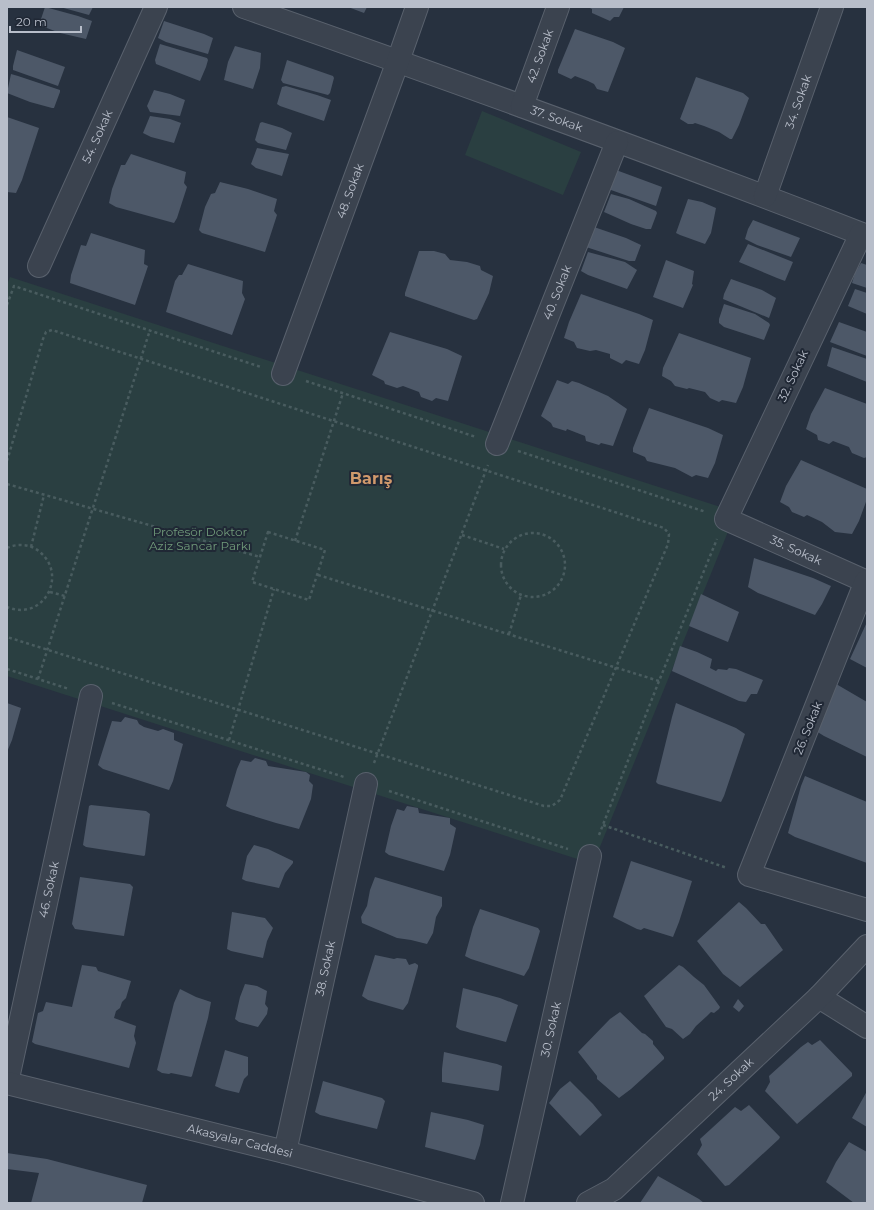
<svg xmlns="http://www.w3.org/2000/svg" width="874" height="1210" font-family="Montserrat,sans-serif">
	<rect width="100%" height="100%" fill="#27313f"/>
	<!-- green -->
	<path fill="#2a3f41" d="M482 111 581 152 563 195 465 155Z
		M10 277 736 512 593 864 7 676V285Z"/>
	<!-- building -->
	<path fill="#4d5868" d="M45 7 78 16 92 21 86 39 60 33 39 25Z
		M60 7H93L89 15Z
		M348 7H367L364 13Z
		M588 7H624L619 17H614L610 21 592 13V9Z
		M164 21 204 34 213 38 208 54 166 42 158 38Z
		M575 29 613 42 625 48 608 92 597 89 594 84 588 81 575 76 571 79 558 73V70Z
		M160 44 207 58 208 60 206 67 200 81 156 64 155 60Z
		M235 46 261 53 260 68 253 89 224 80 228 62Z
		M17 50 65 67 58 86 13 70V66Z
		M287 60 333 76 334 78 330 93 328 95 283 83 281 80Z
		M11 74 18 76 60 90V92L54 108H52L30 102 7 93Z
		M696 77 743 93 749 98 739 125 732 139H730L719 132 704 126 695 123 693 124H688L680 119Z
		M286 86 317 95 331 100 324 121 280 106 277 104 282 87Z
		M154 90 170 94 185 100 180 116 150 112 147 106Z
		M150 116 170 119 181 123 174 143 151 137 143 133Z
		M7 117 39 128 22 180 16 193 7 192Z
		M262 122 282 128 292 133 286 150 258 143 255 140 260 123Z
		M257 148 289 154 282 176 256 168 251 164Z
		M131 154 186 172 184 183 187 187 177 218 174 223 116 207 109 203 112 189 121 165H125Z
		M616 170 662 187 656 206 611 190 608 188Z
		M220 182 248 189 277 199 274 211 277 215 265 252 202 233 199 230 205 207 211 194 215 193Z
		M611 194 629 199 656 211 657 213 651 229H646L631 224 604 212Z
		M688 199 702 202 716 208 711 233 705 244 680 235 676 233Z
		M753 220 800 238 791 257 757 245 745 239 748 229Z
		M594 227 626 238 641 245 635 261H629L586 247Z
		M91 233 145 250 144 264 148 266 135 305 70 283 71 275 81 245 86 246Z
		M748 244 793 262 785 281 777 278 739 262Z
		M419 251H434L445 254 450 260 467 262 480 266 481 270 493 276 489 293 477 319 474 320 459 315 405 296V293Z
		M588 252 625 262 637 270 627 289 588 275 581 271Z
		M666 260 694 271 692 284 693 285 683 308 653 297Z
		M861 263 867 265V288L852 283 855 273Z
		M188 264 243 281 242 293 245 299 232 335 166 312 175 281 179 275H182Z
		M731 279 762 290 776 298 769 318 723 299 724 294Z
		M855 289 867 293V314L848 306Z
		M581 294 639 314 653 320 645 350 639 364 626 360 622 364 610 358V354L596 350 590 351 577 348 574 342 564 338 569 322Z
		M724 304 755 314 769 323 770 325 764 340 724 327 719 323V319Z
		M839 322 867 332V356L830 342Z
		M390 332 447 349 462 356 448 401 436 398 432 401 421 397 419 392 403 386 397 388 385 384 384 381 372 375Z
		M679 333 751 358 743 387 736 403 722 400 719 402 710 398 705 392 689 388 687 389 675 386 671 381 662 376 663 368Z
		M832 347 867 359V382L827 366Z
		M557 380 568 384 572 381 579 383 608 396 627 409 613 446 601 443 599 445 586 441 585 436 567 429 566 431 553 427 551 423 541 416Z
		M825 388 867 404V457L864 458 852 453 849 447 833 441 829 444 818 440 817 435 806 429 811 414Z
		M649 408 708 428 723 435 715 463 708 478 696 475 692 477 675 468 647 461 645 457 633 452V448Z
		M801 460 867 489V499L859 521 852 534 835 532 822 522 807 515 804 517 792 512 789 507 780 502 786 486Z
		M754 558 813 578 831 586 822 604 815 615 758 593 748 587Z
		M701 594 739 612 728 642 689 626Z
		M867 622V668L850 659Z
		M680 646 697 652 712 659 710 668 716 671 718 669 727 670 729 668 736 669 763 680 757 694H751L746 702 739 701 672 671Z
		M831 681 867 702V757L824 736 816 731Z
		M7 703 21 708 12 740 7 752Z
		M676 703 736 728 745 734 724 796 721 802 658 784 656 782 672 717Z
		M125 717 137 720 139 724 144 727 158 731 163 729 174 733V740L183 744 173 781 169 790 103 769 98 765 112 721 121 722Z
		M255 758 266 761 268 766 306 772 310 775 309 781 313 785 311 799 299 829 276 823 231 809 226 806 237 769 241 760 251 762Z
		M805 776 867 802V863L795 837 788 833 801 786Z
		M91 805 146 811 150 814 145 855 144 856 86 847 83 845 89 806Z
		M407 806 418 808 419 813 450 818V824L456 828 450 855 444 871 389 855 385 852 391 826 397 809 404 811Z
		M254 845 268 849 293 861V863L285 873 279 888 246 881 242 879 247 856Z
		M631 861 692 881 679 922 673 937 644 928 641 930 637 929 613 917Z
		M80 877 130 884 133 887 124 936 75 929 72 924Z
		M375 877 442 897V906L436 917 433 933 427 944 411 940 397 938 362 923 361 917 367 906 370 890Z
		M739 902 746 908 761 924H765L783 950 740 987 723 974 697 941Z
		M480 909 538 928 540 931 529 968 524 976 471 959 465 956 473 927Z
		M232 912 265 918 273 928 267 941 263 958 231 951 227 949Z
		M375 955 394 959 397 958 406 959 409 965 415 963 418 965V967L408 1003 403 1010 368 1000 362 996Z
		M82 965 96 967 98 971 131 981 126 998 122 1002 120 1008 116 1011 114 1018 136 1026 134 1036 136 1043 129 1068 35 1044 32 1042 38 1013 43 1011 46 1002 72 1007Z
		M679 965 683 967 694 977 704 985 720 1007 719 1009 714 1013 711 1012 707 1016 696 1026 690 1034 683 1039 672 1029 666 1027 644 996Z
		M245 984 257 986 267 991 265 1004 268 1008 267 1014 258 1027 239 1022 235 1019 240 997Z
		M463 988 500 998 518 1005 506 1042 460 1030 456 1027Z
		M180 989 196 997 211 1002 208 1018 192 1076 191 1077 171 1073 169 1074 162 1073 157 1070 174 1003Z
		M738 999 744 1006 739 1012 733 1007Z
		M620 1012 642 1033 645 1034 653 1041V1044L664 1057V1059L631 1089 619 1098 597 1079V1076L578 1052 610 1019Z
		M820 1040 852 1073V1076L797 1124 765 1091 770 1082 769 1076 801 1047 808 1042 812 1045Z
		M225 1050 248 1057V1075L244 1079 239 1093 222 1089 215 1086Z
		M444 1052 497 1064 502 1066 499 1090 498 1091 442 1082V1069Z
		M323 1081 382 1098 385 1101 377 1129 320 1115 315 1112Z
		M570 1081 593 1104 602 1115 580 1136 549 1103 560 1089Z
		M867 1091V1127L852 1118Z
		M749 1105 780 1137 779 1139 729 1185 725 1186 697 1154 702 1145 700 1139 735 1107 741 1111Z
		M431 1112 468 1120 484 1125 480 1145 475 1160 425 1147Z
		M849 1142 867 1152V1203H854L826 1182 836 1162Z
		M7 1153 47 1159 147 1185 142 1203H31L39 1173 7 1169Z
		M658 1176 699 1199 704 1203H640Z"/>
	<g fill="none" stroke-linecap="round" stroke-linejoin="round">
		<!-- minor casing -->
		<g stroke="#59616d" stroke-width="24">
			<g id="minor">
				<path id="s1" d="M244 7C453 80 661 156 867 236"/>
				<path id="s2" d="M522 106 558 7"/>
				<path id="s3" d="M765 196 832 7"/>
				<path id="s4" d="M861 234 726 519 867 582"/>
				<path id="s5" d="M39 266 156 7"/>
				<path id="s6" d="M283 374 398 61 417 7"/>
				<path id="s7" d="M497 444 617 142"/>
				<path d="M866 581 749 875 867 910"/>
				<path d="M819 997 867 1027"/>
				<path id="s8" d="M7 1083 91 696"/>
				<path id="s9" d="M285 1152 366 784"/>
				<path id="s10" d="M512 1203 590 856"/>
				<path id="s11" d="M588 1203 614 1189 819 997 867 946"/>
			</g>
		</g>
		<!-- tertiary casing -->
		<g stroke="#59616d" stroke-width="24">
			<g id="tertiary">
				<path id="s12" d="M7 1083 285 1152 473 1203"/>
			</g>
		</g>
		<!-- path -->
		<path stroke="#495c5f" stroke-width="2.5" stroke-dasharray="3 3" stroke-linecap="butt" d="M7 305 14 286 261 367
			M306 381 476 437
			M518 451 706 512
			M7 461 43 339 46 332 52 330 664 528 669 534 668 544 560 800 552 806H544L7 637
			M7 484 260 557
			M268 532 325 550 309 600 252 582Z
			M501 565a32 32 0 1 1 64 0a32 32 0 1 1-64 0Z
			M462 535 504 549
			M295 541 343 393
			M31 547 44 495
			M7 548C15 544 26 544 34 548 71 569 46 623 7 607
			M318 575 659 681
			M50 592 65 596
			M509 634 521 595
			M7 669 69 689
			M38 679 150 330
			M112 703 344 777
			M229 740 274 589
			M374 763 488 465
			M389 791 568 849
			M603 825 727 868
			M599 835 659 681 717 539"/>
		<!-- minor -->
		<use href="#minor" stroke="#3b434f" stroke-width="22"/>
		<!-- tertiary -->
		<use href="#tertiary" stroke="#3b434f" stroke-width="22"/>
	</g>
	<g text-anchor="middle" stroke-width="4" stroke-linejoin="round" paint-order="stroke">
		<!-- street labels -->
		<g font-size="12" fill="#b8beca" stroke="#202835">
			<text dy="4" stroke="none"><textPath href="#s2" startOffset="53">42. Sokak</textPath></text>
			<text dy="4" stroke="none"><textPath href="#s3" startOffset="100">34. Sokak</textPath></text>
			<text dy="4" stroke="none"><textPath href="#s1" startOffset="332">37. Sokak</textPath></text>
			<text dy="4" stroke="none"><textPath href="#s5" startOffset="142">54. Sokak</textPath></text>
			<text dy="4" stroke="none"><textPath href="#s6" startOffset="195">48. Sokak</textPath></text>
			<text dy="4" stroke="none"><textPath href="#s7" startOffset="163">40. Sokak</textPath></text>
			<text transform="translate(793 376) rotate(-65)" y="4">32. Sokak</text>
			<text dy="4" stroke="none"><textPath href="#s4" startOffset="392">35. Sokak</textPath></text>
			<text transform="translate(808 728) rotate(-68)" y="4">26. Sokak</text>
			<text dy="4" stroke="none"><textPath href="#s8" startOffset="198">46. Sokak</textPath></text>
			<text dy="4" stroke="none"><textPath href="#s9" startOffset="188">38. Sokak</textPath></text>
			<text dy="4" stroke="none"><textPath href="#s10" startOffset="178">30. Sokak</textPath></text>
			<text dy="4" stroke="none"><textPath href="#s11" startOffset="190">24. Sokak</textPath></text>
			<text dy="4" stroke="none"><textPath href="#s12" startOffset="240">Akasyalar Caddesi</textPath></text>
		</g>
		<!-- park labels -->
		<g font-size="12" fill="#709a7a" stroke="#202835">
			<text x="200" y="536">Profesör Doktor<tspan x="200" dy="14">Aziz Sancar Parkı</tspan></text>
		</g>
		<!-- district labels -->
		<g font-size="16" font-weight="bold" fill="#d0996c" stroke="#202835">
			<text x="371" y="484">Barış</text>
		</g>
	</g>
	<!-- border -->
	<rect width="874" height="1210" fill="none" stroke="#b8beca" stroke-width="16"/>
	<!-- scale -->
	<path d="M10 26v6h71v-6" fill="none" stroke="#b8beca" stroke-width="2"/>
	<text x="16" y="26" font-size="12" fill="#b8beca" stroke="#202835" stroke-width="3" paint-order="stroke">20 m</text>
</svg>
